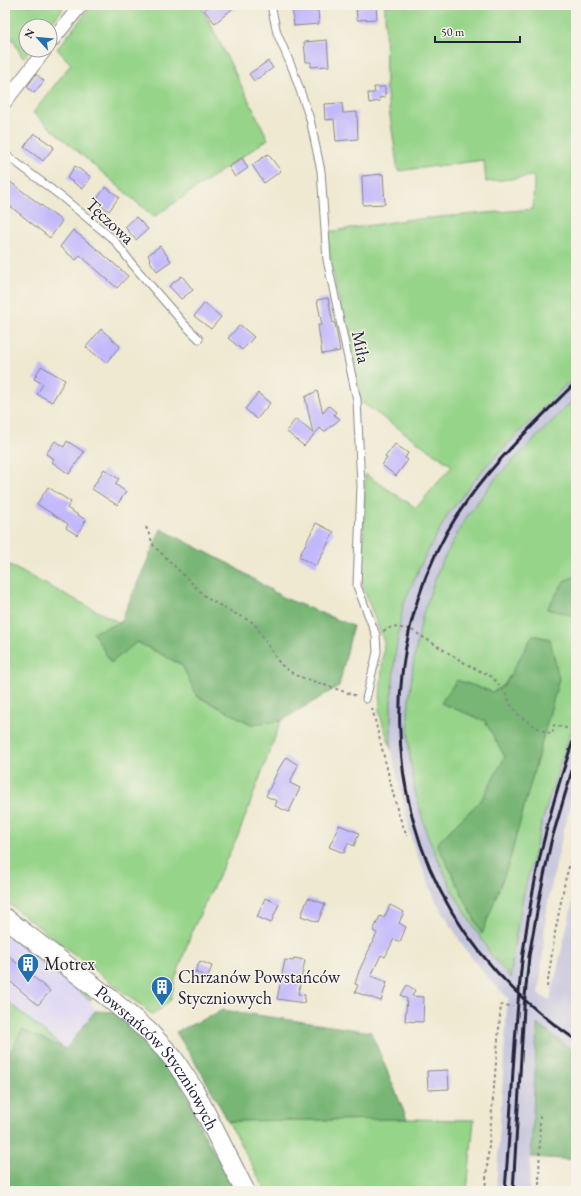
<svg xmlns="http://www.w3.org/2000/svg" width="581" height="1196" font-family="'EB Garamond',serif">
	<rect width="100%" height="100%" fill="#f7f3e8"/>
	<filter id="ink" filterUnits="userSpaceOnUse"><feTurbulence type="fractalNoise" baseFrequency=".025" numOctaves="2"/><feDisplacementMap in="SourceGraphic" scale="8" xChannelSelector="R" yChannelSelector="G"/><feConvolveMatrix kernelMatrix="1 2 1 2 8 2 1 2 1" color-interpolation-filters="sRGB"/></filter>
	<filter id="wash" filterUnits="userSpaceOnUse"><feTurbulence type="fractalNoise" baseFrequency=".012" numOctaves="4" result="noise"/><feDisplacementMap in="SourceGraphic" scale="16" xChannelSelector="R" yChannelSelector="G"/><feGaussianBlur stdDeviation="0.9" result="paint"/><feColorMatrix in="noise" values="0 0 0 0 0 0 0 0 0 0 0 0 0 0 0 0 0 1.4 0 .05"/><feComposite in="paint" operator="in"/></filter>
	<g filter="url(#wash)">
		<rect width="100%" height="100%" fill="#efe9d1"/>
		<!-- built -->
		<path fill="#ddd5f6" d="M5 933 90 1000 95 1011 66 1050 5 999Z"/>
		<!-- industrial -->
		<path fill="#c2c1dc" d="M576 375V397L495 479 465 519 439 568 423 613 415 791 427 835 452 890 491 955 510 978 513 950 523 897 542 823 560 764 576 719V787L563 833 547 906 539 995 550 1000 576 888V1053L537 1025 529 1191H496L507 1006 509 999 487 977 465 949 436 901 413 845 391 749V704L395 656 403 605 423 560 448 514 486 466Z"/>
		<!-- green -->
		<path fill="#96d489" stroke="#5c7b62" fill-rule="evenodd" d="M5 5H61L63 9 49 26H26V50H30L23 58 5 26Z
			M92 5H201L268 139 154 217 33 113 71 64 57 49Z
			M385 5H576V375L486 466 448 514 423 560 403 605 395 656 391 704V749L379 712 384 642 362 585 365 474 416 508 452 466 361 402 330 259 327 232 405 220 533 209 534 176 486 182 484 160 398 171 386 88Z
			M576 397V577L565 580 547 609 576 616V719L560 764 542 822 523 897 513 950 511 978 491 955 452 890 427 835 415 791 409 751 408 711 413 665 423 613 439 568 465 519 495 479ZM533 635 559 679 509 862 482 934 437 844 482 799 505 757 485 721 441 703 457 680 493 692 505 684Z
			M5 563 120 623 137 642 182 665 197 696 251 724 281 721 239 833 192 931 174 983 171 1000 153 1015 5 901Z
			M5 923 94 997 90 1000 5 933Z
			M5 999 66 1050 22 1030 8 1057 5 1067Z
			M407 1119 474 1120 467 1191H266L228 1121Z"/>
		<!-- forest -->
		<path fill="#78b675" stroke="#4d6c58" d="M161 529 231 565 282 597 353 626 339 686 281 721 251 724 197 696 182 665 137 642 111 663 93 632 120 623Z
			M576 577V616L547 609 565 580Z
			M533 635 550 639 559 679 509 862 482 934 437 843 482 799 505 757 485 721 441 703 457 680 493 692 505 684Z
			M223 1010 371 1032 407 1119 228 1121 204 1077 176 1032Z
			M95 1011 117 1012 166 1061 187 1094 202 1131 236 1191H5V1067L8 1057 22 1030 66 1049Z
			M537 1024 576 1053V1160L531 1157Z"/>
		<g id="blocks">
			<!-- building -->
			<path fill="#c2b8fc" d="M210 5H237L215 23 204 10Z
				M292 5H309L310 11 318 10 319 24 294 26Z
				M356 5H376L377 19 357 20Z
				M327 40 329 66 311 67V62H306L304 42Z
				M268 61 273 68 254 81 249 74Z
				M36 74 44 81 34 93 27 87Z
				M374 87H385V97L379 98 380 101 369 103 368 93H375Z
				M342 103 343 113 357 112 358 139 336 141 334 119 325 120 324 104Z
				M34 133 54 147 43 161 24 147Z
				M268 154 281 171 264 183 252 165Z
				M242 158 248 168 235 177 229 167Z
				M75 166 91 177 83 189 67 178Z
				M383 174 385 204 363 205 362 176Z
				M5 178 62 221 50 238 5 202Z
				M106 187 119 197 109 211 95 201Z
				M136 217 148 229 136 240 125 227Z
				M73 230 103 254 128 276 117 288 80 255 76 260 60 247Z
				M160 246 171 261 157 271 149 260 150 259 148 255Z
				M182 276 193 290 181 299 169 286Z
				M328 298 333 323H335L340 351 322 354 318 325H322L317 300Z
				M205 303 221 317 211 329 194 316Z
				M240 325 254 337 242 350 228 338Z
				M101 329 120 346 106 363 86 347Z
				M41 366 65 380 52 402 37 394 43 384 34 379Z
				M317 391 323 413 329 406 336 412 334 415 340 419 324 432 320 428 304 446 286 431 296 419 313 433 305 397Z
				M258 393 270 403 257 419 245 409Z
				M55 441 64 447 67 441 84 452 69 474 52 462 54 459 46 454Z
				M395 444 408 453 405 458 408 460 396 476 382 465 387 458 385 457Z
				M104 469 119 479 115 484 126 492 117 505 92 489Z
				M48 487 71 502 67 508 86 520 77 535 66 528 68 524 37 504Z
				M316 523 334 532 316 566 299 557Z
				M286 757 298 765 290 783 300 788 289 812 275 806 277 801 266 796 278 770Z
				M339 825 359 833 354 846 348 843 344 853 329 847Z
				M265 898 279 904 271 923 257 917Z
				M308 898 325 904 318 922 301 916Z
				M390 905 404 912 399 923 406 927 400 942 394 939 385 957 381 955 371 976 387 982 381 1001 355 992 358 985 355 984 359 971 377 933 373 931 380 916 384 918Z
				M5 953 50 991 38 1005 5 977Z
				M294 958 305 960 298 994 305 995 304 1003 277 999 285 960 293 961Z
				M200 961 212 966 208 977 195 972Z
				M407 985 415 990 412 996 424 997 423 1022 405 1021 407 999 401 995Z
				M448 1070 449 1089 428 1090 427 1071Z"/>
		</g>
	</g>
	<g filter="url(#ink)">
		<use href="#blocks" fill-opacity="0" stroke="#888686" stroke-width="1"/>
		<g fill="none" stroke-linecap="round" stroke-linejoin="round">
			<!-- lane casing -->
			<g stroke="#888686" stroke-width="9">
				<path id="lane" d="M271 5 277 33 293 70 310 119 321 171 327 260 357 400 361 486 357 586 376 635 377 652 366 699
					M5 154 63 198 114 240 133 265 184 324 199 339"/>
			</g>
			<!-- street casing -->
			<g stroke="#888686" stroke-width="15">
				<path id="street" d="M50 43 81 5
					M5 102 45 50"/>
			</g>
			<!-- secondary casing -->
			<g stroke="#888686" stroke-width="21">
				<g id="secondary">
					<path id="s1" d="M5 918 109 998 148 1031 173 1058 194 1090 245 1191"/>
				</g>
			</g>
			<!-- path -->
			<path stroke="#888686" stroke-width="2" stroke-dasharray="3 3" stroke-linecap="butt" d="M146 527 154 546 207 598 230 611 254 623 280 664 295 675 357 696
				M383 631 392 627 410 629 468 665 492 677 505 692 512 707 521 717 541 730 552 734 554 725 570 729
				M372 708 398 813 407 836
				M547 987 555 933 565 881 576 842
				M485 1191 501 1005 513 1006
				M539 1191 540 1115"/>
			<!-- lane -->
			<use href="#lane" stroke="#fff" stroke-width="7"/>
			<!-- street -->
			<use href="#street" stroke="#fff" stroke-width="13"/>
			<!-- secondary -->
			<use href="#secondary" stroke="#fff" stroke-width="19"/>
			<!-- rail -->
			<path stroke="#22223b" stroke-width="3" d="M576 382C528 430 481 473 447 532 382 648 384 798 452 912 483 963 527 1007 576 1040
				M505 1191C508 1151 511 1111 513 1070 516 1031 518 992 523 953 533 878 550 804 576 733
				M513 1191 524 1007 529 956 540 895 551 842 576 757"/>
		</g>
	</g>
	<!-- icons -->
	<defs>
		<g id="building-pin" transform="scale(1.15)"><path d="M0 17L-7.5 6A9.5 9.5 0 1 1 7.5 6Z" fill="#1f6fb2" stroke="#f7f3e8"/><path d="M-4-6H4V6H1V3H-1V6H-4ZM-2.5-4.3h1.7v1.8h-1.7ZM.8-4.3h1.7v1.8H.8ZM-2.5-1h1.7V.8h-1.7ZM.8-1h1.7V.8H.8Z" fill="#fff"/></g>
	</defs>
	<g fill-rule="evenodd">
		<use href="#building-pin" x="28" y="964"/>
		<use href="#building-pin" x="162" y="987"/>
	</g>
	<g text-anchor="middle" stroke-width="3" stroke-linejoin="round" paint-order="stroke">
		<!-- street labels -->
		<g font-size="18" fill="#22223b" stroke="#f7f3e8">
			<text transform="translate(110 221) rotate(43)" y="6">Tęczowa</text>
			<text transform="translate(361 347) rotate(78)" y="6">Miła</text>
			<text dy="6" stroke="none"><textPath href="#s1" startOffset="209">Powstańców Styczniowych</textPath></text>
		</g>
		<!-- poi labels -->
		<g font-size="18" fill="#22223b" stroke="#f7f3e8" text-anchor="start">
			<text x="44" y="970">Motrex</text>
			<text x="178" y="983">Chrzanów Powstańców<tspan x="178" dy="21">Styczniowych</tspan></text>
		</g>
	</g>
	<!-- margin -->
	<rect width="581" height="1196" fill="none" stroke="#f7f3e8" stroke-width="20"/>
	<!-- north arrow -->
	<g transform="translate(38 38) rotate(297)"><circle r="19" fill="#f7f3e8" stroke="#a29fa3"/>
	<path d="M0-3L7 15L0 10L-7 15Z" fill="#1f6fb2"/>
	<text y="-6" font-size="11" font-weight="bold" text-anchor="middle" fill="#22223b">N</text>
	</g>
	<!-- scale -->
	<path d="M435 36v6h85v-6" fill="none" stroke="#22223b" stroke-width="2"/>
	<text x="441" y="36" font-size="12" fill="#22223b" stroke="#f7f3e8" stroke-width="3" paint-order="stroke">50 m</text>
</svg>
